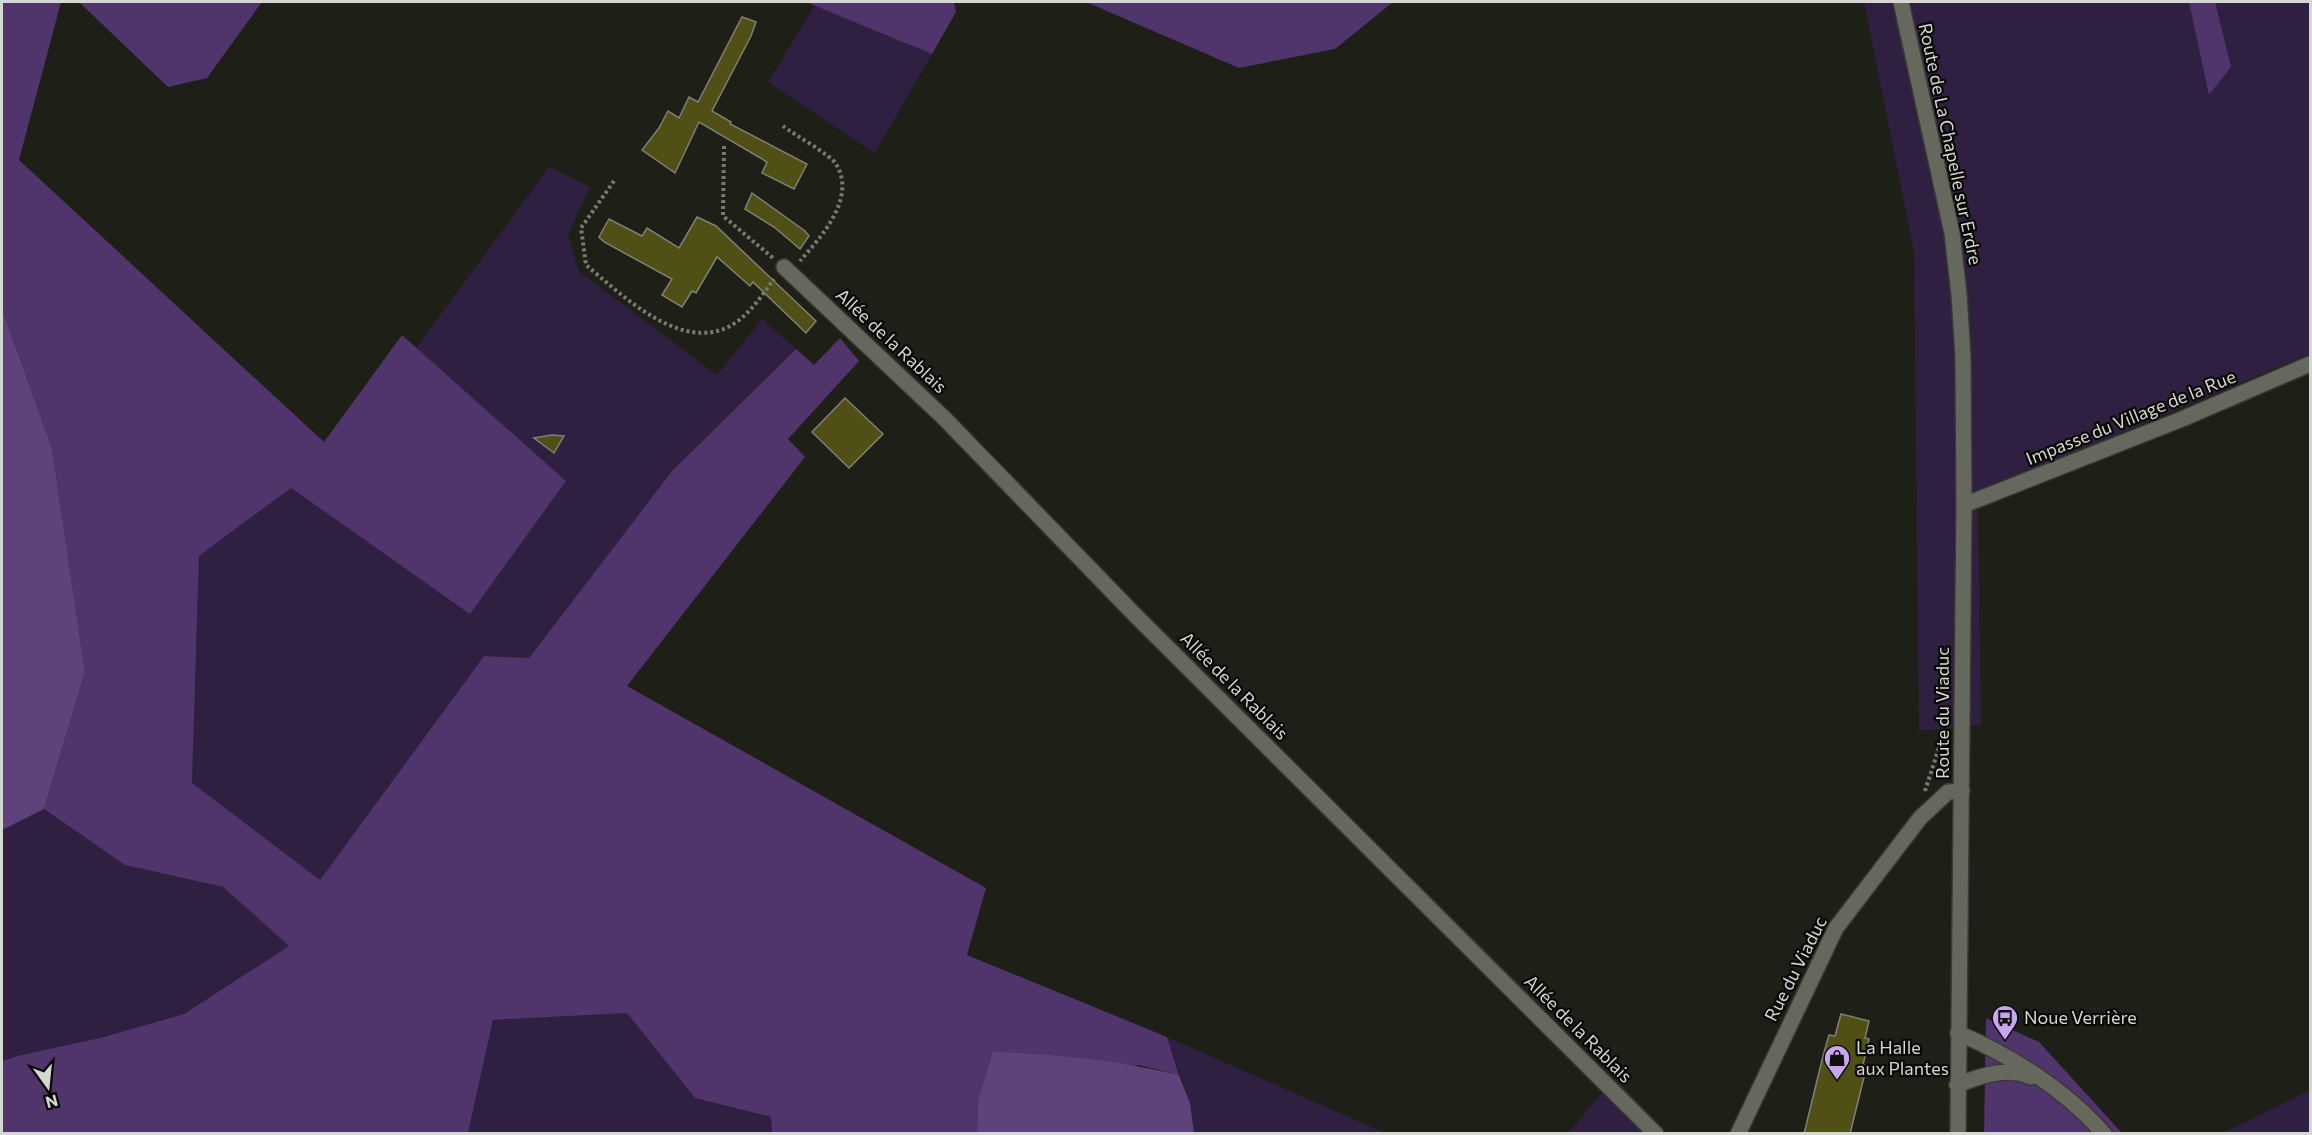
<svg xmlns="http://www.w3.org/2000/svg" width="2312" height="1135" font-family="Commissioner,sans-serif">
	<rect width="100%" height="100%" fill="#1e1f16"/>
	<!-- green -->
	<path fill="#2f1f41" d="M1864 2H2310V354L1983 491 1978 511 1981 725 1919 731 1914 252Z
		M815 5 932 54 875 153 768 82Z
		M549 167 590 187 568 235 579 271 717 375 762 319 796 349 672 471 529 658 484 656 320 880 192 784 199 556 291 488 470 613 566 481 416 348Z
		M44 809 125 865 223 887 289 946 184 1014 100 1038 17 1056 2 1061V830Z
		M627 1013 695 1098 771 1117 772 1133 468 1134 493 1020Z
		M1167 1037 1385 1133H1194L1190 1103Z
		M1615 1078 1654 1119 1644 1133 1567 1134Z
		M2310 1090V1133H2223Z"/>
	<!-- forest -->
	<path fill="#50346c" d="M2 2H61L19 160 324 442 402 335 566 481 470 614 291 488 199 556 192 783 320 880 484 656 529 658 672 471 796 349 814 365 840 338 859 361 788 439 805 457 627 686 986 888 967 955 1167 1037 1179 1075 1139 1065 978 1100 977 1133H772L771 1117 695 1098 627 1013 493 1020 468 1133H2V1061L17 1056 100 1038 184 1014 289 946 223 887 125 865 44 809 85 672 52 448 2 309Z
		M79 2H262L207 78 168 87Z
		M806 2H954L956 12 932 54Z
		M1086 2H1393L1335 49 1239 68Z
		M2189 2H2215L2231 67 2209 95Z
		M1986 1018 2039 1042 2122 1133 1984 1134Z"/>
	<!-- water -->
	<path fill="#5e427c" d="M2 309 52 448 85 672 44 809 2 830Z
		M993 1052C1056 1054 1117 1060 1179 1075L1190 1103 1194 1133H977L978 1100Z"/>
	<!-- building -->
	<path fill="#504f15" stroke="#808076" stroke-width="1.5" d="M742 17 756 22 751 36 712 111 731 122 730 124 807 164 794 189 762 173 767 162 699 122 675 173 642 150 659 128 668 111 679 118 689 97 698 102Z
		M752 193 805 231 809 236 800 249 774 227 745 209Z
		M697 217 716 226 816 321 806 333 753 282 750 286 717 257 696 293 692 291 682 307 662 295 672 279 604 242 599 237 609 219 642 236 647 228 679 248Z
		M845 398 883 434 849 468 812 432Z
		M552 435 564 436 554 453 534 438Z
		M1841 1014 1869 1021 1865 1038 1869 1039 1863 1065H1867L1850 1134H1804L1823 1056 1829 1035 1835 1036Z"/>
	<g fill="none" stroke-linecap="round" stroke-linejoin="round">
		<!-- minor casing -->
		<g stroke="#3a3a34" stroke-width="18">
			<path id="minor" d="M1901 2 1952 233 1959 294 1963 357 1964 505 1958 1134
				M784 267 944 418 1136 616 1656 1134
				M1964 505 2182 419 2310 364
				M1958 1033C2010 1055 2066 1090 2104 1134
				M1957 1085C1980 1076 2007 1066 2031 1077
				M1738 1134 1836 928 1920 818 1948 792 1962 791"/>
		</g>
		<!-- path -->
		<path stroke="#797a72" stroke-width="4" stroke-dasharray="3 3" stroke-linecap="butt" d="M783 126C793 134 831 155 836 164 857 198 821 237 800 261
			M724 146 723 216 773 258
			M614 181 581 228 586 265C621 294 680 353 730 326 749 316 762 295 774 279
			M1925 791 1944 732"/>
		<!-- minor -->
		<use href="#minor" stroke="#67685d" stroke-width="15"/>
	</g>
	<!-- icons -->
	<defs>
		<g id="bus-pin" transform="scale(1.35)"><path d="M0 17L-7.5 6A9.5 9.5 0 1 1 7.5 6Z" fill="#c7a6ef" stroke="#080805"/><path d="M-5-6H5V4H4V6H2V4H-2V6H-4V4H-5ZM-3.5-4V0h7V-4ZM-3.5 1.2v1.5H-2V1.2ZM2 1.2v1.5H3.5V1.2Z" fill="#111"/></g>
		<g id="shop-pin" transform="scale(1.35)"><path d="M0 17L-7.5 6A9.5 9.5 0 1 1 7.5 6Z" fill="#c7a6ef" stroke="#080805"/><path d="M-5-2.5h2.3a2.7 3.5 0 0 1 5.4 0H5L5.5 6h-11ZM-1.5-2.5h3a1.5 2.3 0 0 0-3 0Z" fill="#111"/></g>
	</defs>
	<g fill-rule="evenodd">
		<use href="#bus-pin" x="2005" y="1018"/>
		<use href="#shop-pin" x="1837" y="1058"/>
	</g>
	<g text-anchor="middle" stroke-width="4.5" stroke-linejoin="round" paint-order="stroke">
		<!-- street labels -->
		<g font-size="18" fill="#d7d7d1" stroke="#080805">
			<text transform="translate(1950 144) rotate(78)" y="6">Route de La Chapelle sur Erdre</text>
			<text transform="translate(891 341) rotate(43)" y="6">Allée de la Rablais</text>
			<text transform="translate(2131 418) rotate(-22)" y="6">Impasse du Village de la Rue</text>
			<text transform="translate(1234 686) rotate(45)" y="6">Allée de la Rablais</text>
			<text transform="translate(1943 713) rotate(-90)" y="6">Route du Viaduc</text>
			<text transform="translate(1796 969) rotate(-63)" y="6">Rue du Viaduc</text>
			<text transform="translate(1578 1029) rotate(45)" y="6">Allée de la Rablais</text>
		</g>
		<!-- poi labels -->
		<g font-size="18" fill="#d7d7d1" stroke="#080805" text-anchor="start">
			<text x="2024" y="1024">Noue Verrière</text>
			<text x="1856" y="1054">La Halle<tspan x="1856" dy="21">aux Plantes</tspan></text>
		</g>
	</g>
	<!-- border -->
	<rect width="2312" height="1135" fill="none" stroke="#d7d7d1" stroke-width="6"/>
	<!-- north arrow -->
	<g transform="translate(48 1087) rotate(165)" stroke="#080805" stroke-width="4.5" paint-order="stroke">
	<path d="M0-4.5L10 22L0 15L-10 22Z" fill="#d7d7d1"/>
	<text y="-9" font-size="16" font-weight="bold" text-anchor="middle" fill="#d7d7d1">N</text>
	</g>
</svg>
